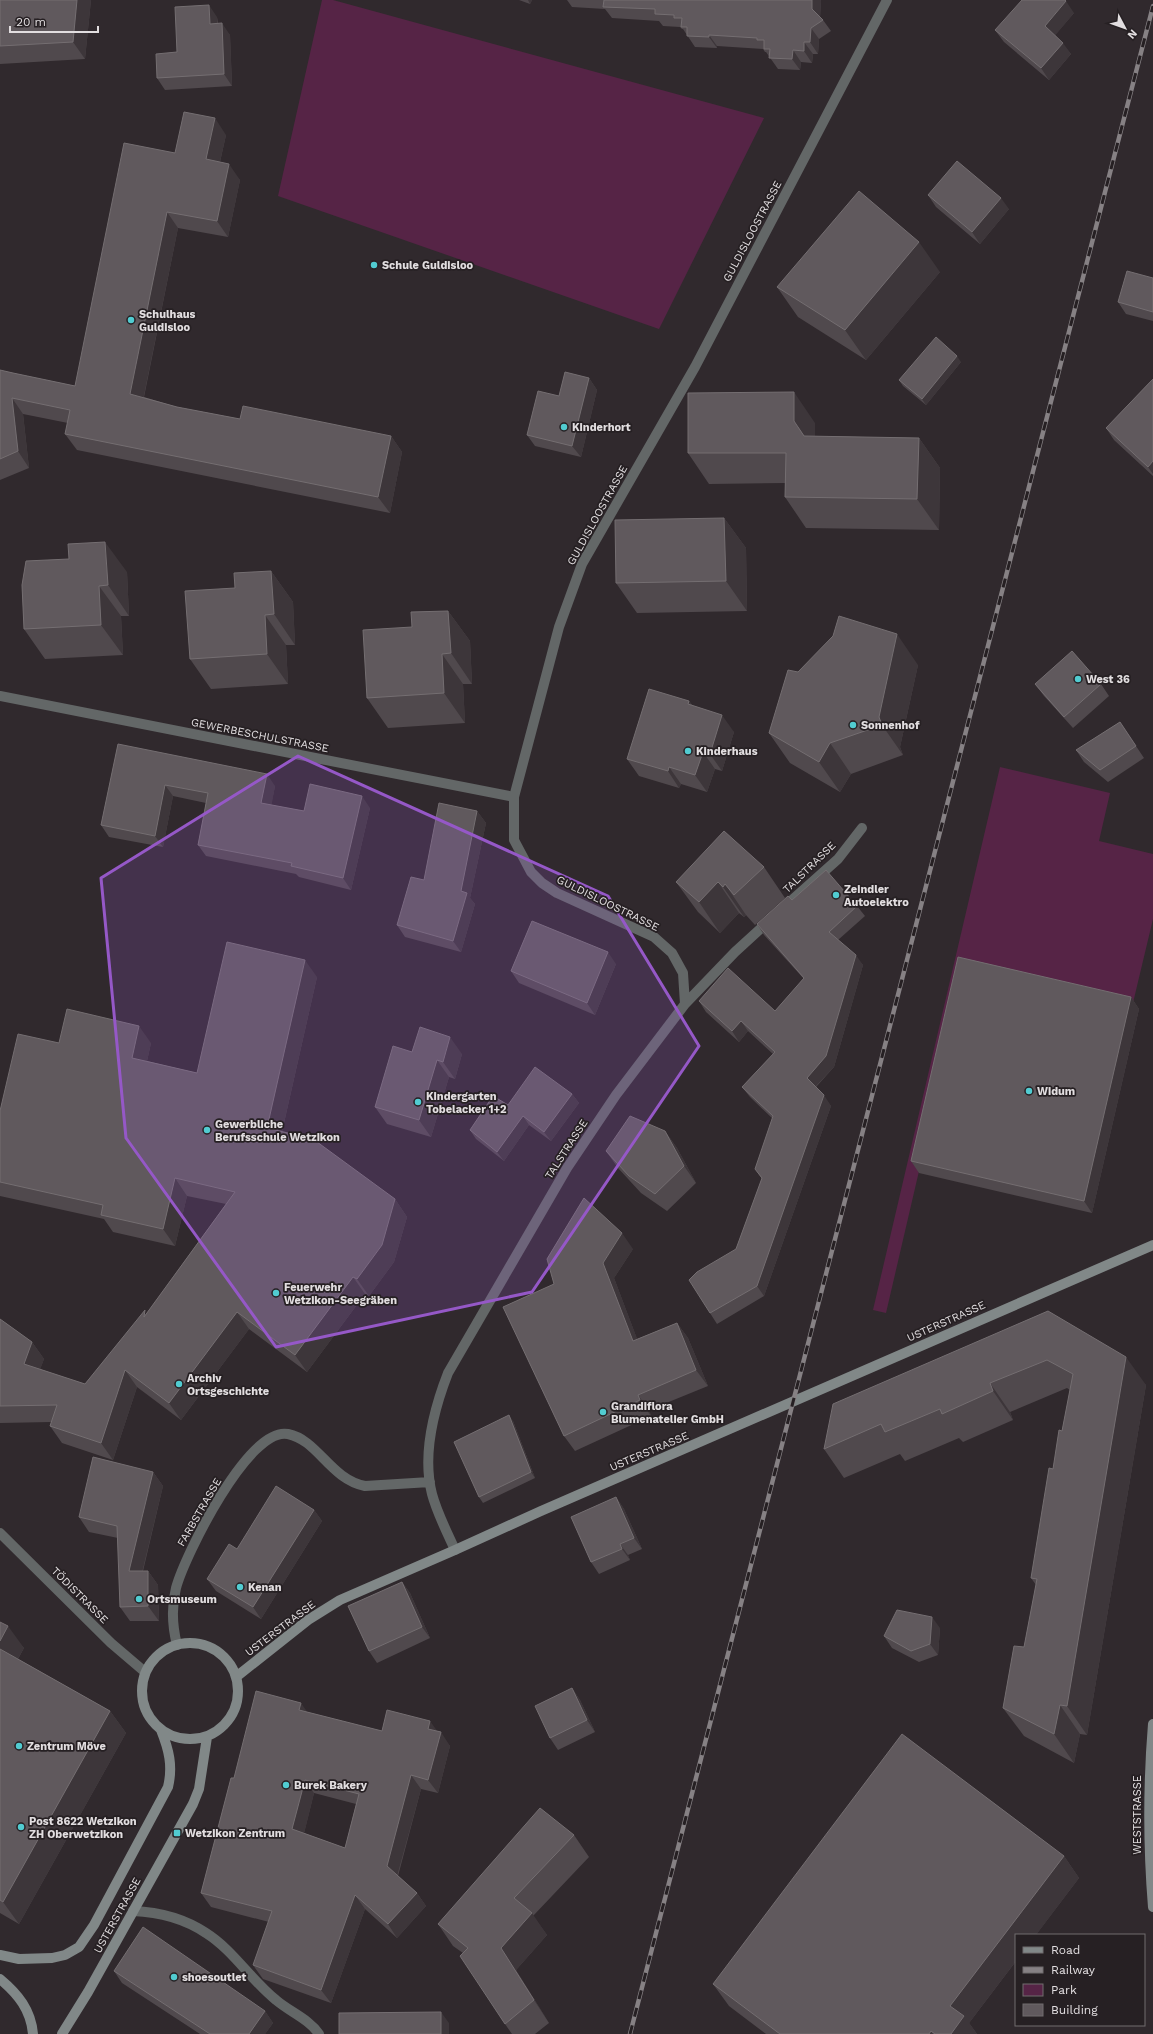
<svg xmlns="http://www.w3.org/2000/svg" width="1153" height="2034" font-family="'Work Sans',sans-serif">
	<rect width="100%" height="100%" fill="#30292d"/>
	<!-- green -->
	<path fill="#562446" d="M322 0H333L764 118 659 329 278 196Z
		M1000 767 1110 793 1099 841 1153 854V919L1132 1007 966 969 886 1313 873 1310Z"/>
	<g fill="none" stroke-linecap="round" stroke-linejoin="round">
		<!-- street -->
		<path stroke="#636767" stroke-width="10" d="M0 696 514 797
			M782 909 838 859 862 828
			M685 1004 683 973 672 953 654 937 557 893 542 883 531 872 514 840V797L559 627 582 564 695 367 887 0
			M0 1533 111 1643 145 1672
			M455 1550C447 1532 437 1513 432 1494 422 1455 434 1409 448 1373L567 1168 616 1095 685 1004 735 952 770 920
			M177 1645C172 1625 171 1608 176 1588 185 1555 249 1426 288 1434 318 1440 330 1479 365 1486L430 1482
			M133 1911C158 1912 185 1919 206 1933 233 1950 251 1980 276 2000 290 2012 309 2019 319 2034"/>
		<!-- secondary -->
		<path stroke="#818888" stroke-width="10" d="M142 1691a48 48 0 1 1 96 0a48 48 0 1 1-96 0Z
			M236 1677 308 1620 340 1600 455 1550 541 1511 1153 1245
			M1153 1724C1148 1785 1148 1846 1153 1907
			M0 1955 19 1959 52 1958 65 1955 79 1947 94 1925 168 1787C173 1766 169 1750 161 1730
			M0 1979C18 1994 31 2010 33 2034
			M62 2034 88 1992 193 1804 199 1789 207 1737"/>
		<!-- rail casing -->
		<g stroke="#868184" stroke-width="4.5">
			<path id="rail" d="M630 2034 1153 6"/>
		</g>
		<!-- rail -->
		<use href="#rail" stroke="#262023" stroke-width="3" stroke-dasharray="9" stroke-linecap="butt"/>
	</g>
	<!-- wall -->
	<path fill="#50494d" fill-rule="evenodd" d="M0 0H91L85 59 0 64Z
		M519 0H532L530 4Z
		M567 0H820L821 1 820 17 823 20 831 31 819 39 818 54H813L812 63 801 62 800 70 778 69 766 52H765L763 49 717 46V48L695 47 683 29H682L680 27 663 26 659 21 612 18 605 9 572 7Z
		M1074 13 1055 35 1071 54 1049 80 1004 42 995 30Z
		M217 17 218 23 230 35 232 86 165 90 157 78Z
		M226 135 220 162 240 180 228 237 178 228 144 397 177 407 240 419 391 436 402 452 390 513 77 450 65 434 68 423 23 414 29 468 0 480V370L13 373 75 386 175 153Z
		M928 195 1009 209 980 244 936 207Z
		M940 272 866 360 798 317 777 287Z
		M1153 278V321L1126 314 1118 302Z
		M961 362 926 405 903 386 899 380Z
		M589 378 597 390 581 457 535 446 527 435 559 396Z
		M1153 379V476L1114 440 1106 428Z
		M815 423V436L919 438 940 468 939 530 806 528 785 497V483L709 484 688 453Z
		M724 518 746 548 747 611 637 613 616 583Z
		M271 571 293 602 295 645H286L288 684 211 689 190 659 235 588Z
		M127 572 129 616H121L123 655 45 659 24 629 22 585Z
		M448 611 470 641 472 684H463L465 723 388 728 367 698 412 627Z
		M918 665 900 747 903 755 851 774 840 792 790 763 769 733 798 672Z
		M1035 684H1101L1109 696 1073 728 1044 696Z
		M689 701 693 706 734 732 722 771 715 769 707 792 681 784 679 788 639 776 627 759Z
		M1120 722 1144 758 1108 782 1084 762 1076 750Z
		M118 744 275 786 271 805 304 811 370 808 351 890 299 877 296 874 206 856 198 845 206 803 173 796 163 847 109 837 101 825Z
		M477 811 486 823 470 898 475 904 461 952 405 937 397 925 424 880Z
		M764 867 785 898 755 925 746 915 744 917 739 913 720 933 698 912 676 882Z
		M792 900 857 906 865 916 838 940 863 965 834 1067 816 1087 831 1106 764 1296 717 1324 710 1313 736 1249 762 1179 755 1169 773 1119 750 1097 742 1087 773 1054 748 1031 739 1042 706 1012 699 1001 775 1011 804 979 764 935 757 924Z
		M616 964 595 1015 519 983 511 971Z
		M317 977 282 1132 395 1199 407 1217 394 1262 369 1296 365 1294 307 1372 249 1329 181 1420 137 1387 113 1460 62 1443 50 1426 51 1422 0 1423V1319L32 1342 44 1359 40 1369 85 1384 147 1313 226 1204 187 1196 175 1246 113 1232 104 1219 0 1196V1111L59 1043H151L147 1061 197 1073Z
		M1131 997 1139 1009 1092 1213 919 1173 911 1161Z
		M412 1052 462 1054 455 1079 449 1077 431 1137 387 1124 375 1107Z
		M572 1094 579 1103 551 1141 529 1125 504 1161 476 1139 470 1130 508 1105Z
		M665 1131 677 1148 696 1183 667 1211 641 1193 618 1168 606 1151Z
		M633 1249 614 1278 637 1339 677 1323 688 1338 708 1386 649 1410 651 1416 575 1451 564 1436 503 1307Z
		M1048 1311 1146 1385 1087 1735 1080 1734 1074 1763 1024 1736 1003 1708 1024 1647 1036 1585 1031 1578 1053 1469 1062 1431 1070 1390 1067 1388 1010 1412 1013 1420 963 1442 959 1438 905 1461 900 1454 844 1478 824 1449Z
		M513 1421 535 1478 483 1503 479 1497Z
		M153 1472 163 1486 143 1571H148L158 1585 159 1621H130L120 1607 118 1538 89 1532 79 1517Z
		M616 1497 624 1509 642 1549 628 1555 630 1560 599 1574 591 1562Z
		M314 1510 322 1521 261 1619 216 1591 207 1579 237 1549Z
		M402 1582 410 1593 430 1638 377 1663 369 1651Z
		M0 1622 24 1648 18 1659 110 1711 126 1733 19 1924 0 1913Z
		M940 1628 938 1655 919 1662 892 1648 884 1636Z
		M572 1688 580 1700 595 1732 558 1750 550 1738Z
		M307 1712 382 1731H437L450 1746 438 1793 421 1789 398 1876 417 1893 426 1906 397 1938 365 1909 331 2003 263 1979 253 1965 269 1922 211 1907 201 1893 234 1778ZM314 1793 356 1804 345 1848 304 1833Z
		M574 1835 589 1857 533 1916 547 1935 516 1970 549 2023 535 2034H512L505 2024 463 1953 453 1946 438 1924Z
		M1064 1856 1079 1878 969 2023 977 2034H766L729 2006 713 1984Z
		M114 1971 265 2011 273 2023 265 2034H200L122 1983Z"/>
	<!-- shaded-wall -->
	<path fill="#3d363a" d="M77 0H91L85 59 73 42Z
		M528 0H532L530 4Z
		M812 0H820L821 1 820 21 812 9Z
		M1066 1 1074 13 1053 38 1045 26Z
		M209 5 217 17 218 35 210 24Z
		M222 23 230 35 232 86 224 74Z
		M811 28 819 39 818 54 810 42Z
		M709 35 717 46V48L709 37Z
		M804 42 813 54 812 63 804 51Z
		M1063 43 1071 54 1049 80 1041 68Z
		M793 50 801 62 800 70 792 59Z
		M215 118 226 135 217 175 206 159Z
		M229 164 240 180 228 237 217 221Z
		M1001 198 1009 209 980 244 972 232Z
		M167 212 178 228 141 410 130 394Z
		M919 242 940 272 866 360 845 330Z
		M957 356 961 362 926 405 922 399Z
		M589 378 597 390 581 457 572 446Z
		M794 392 815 423V451L794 421Z
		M12 398 23 414 29 468 18 451Z
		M391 436 402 452 390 513 378 497Z
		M919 438 940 468 939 530 917 499Z
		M1153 461V474L1148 467Z
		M724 518 746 548 747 611 726 581Z
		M105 542 127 572 129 616 108 585Z
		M271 571 293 602 295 645 274 614Z
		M99 586 121 616 123 655 101 625Z
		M448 611 470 641 472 684 451 653Z
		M265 615 286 645 288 684 267 654Z
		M897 634 918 665 900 747 903 755 882 725 879 717Z
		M442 654 463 684 465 723 444 693Z
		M689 701 701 718 688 704Z
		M722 715 734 732 722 771 710 754Z
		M830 743 851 774 840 792 819 762Z
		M703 752 715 769 707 792 695 775Z
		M669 767 681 784 679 788 668 771Z
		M267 774 275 786 270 814 261 803Z
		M165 785 173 796 163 847 155 836Z
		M362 796 370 808 351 890 343 878Z
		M477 811 486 823 470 898 475 904 461 952 453 941 461 891Z
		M718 882 739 913 720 933 699 902Z
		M725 884 746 915 744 917 723 887Z
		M608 952 616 964 595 1015 587 1003Z
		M856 955 863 965 834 1067 814 1088 807 1078Z
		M305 960 317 977 279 1145 267 1128Z
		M1131 997 1139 1009 1092 1213 1084 1201Z
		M741 1021 748 1031 739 1042 732 1031Z
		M139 1026 151 1043 144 1075 132 1058Z
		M450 1037 462 1054 455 1079 443 1062Z
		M437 1060 449 1077 431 1137 419 1120Z
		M572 1094 579 1103 551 1141 544 1132Z
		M824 1095 831 1106 764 1296 757 1286Z
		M523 1116 529 1125 504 1161 497 1152Z
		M665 1131 677 1148 696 1183 684 1166Z
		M175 1178 187 1196 175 1246 163 1229Z
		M395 1199 407 1217 394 1262 369 1296 357 1279Z
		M622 1233 633 1249 614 1278 644 1357 633 1341 603 1263Z
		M353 1277 365 1294 307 1372 295 1355Z
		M237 1312 249 1329 181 1420 169 1403Z
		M677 1323 688 1338 708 1386 696 1370Z
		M32 1342 44 1359 36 1381 24 1364Z
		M1126 1357 1146 1385 1087 1735 1067 1706Z
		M125 1370 137 1387 113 1460 101 1443Z
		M990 1383 1010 1412 1013 1420 993 1391Z
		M638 1395 649 1410 651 1416 640 1400Z
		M509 1415 513 1421 535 1478 531 1472Z
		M153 1472 163 1486 139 1585 129 1571Z
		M616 1497 624 1509 642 1549 634 1538Z
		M314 1510 322 1521 261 1619 253 1607Z
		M620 1544 628 1555 630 1560 622 1549Z
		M148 1571 158 1585 159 1621 148 1606Z
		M402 1582 410 1593 430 1638 422 1627Z
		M932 1617 940 1628 938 1655 930 1644Z
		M8 1626 24 1648 12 1669 0 1652V1641Z
		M572 1688 580 1700 595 1732 587 1720Z
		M301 1703 310 1716 299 1710Z
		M1060 1705 1080 1734 1074 1763 1054 1734Z
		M110 1711 126 1733 19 1924 3 1902Z
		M430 1721 440 1735 428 1729Z
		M441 1732 450 1746 438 1793 428 1780Z
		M411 1775 421 1789 396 1880 387 1866Z
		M305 1780 314 1793 302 1842 292 1829Z
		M1064 1856 1079 1878 1036 1935H1016V1961L969 2023 977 2034H951L950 2006Z
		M417 1893 426 1906 397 1938 388 1924Z
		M355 1895 365 1909 331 2003 321 1990Z
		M532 1913 547 1935 516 1970 549 2023 534 2000 501 1948Z
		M265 2011 273 2023 265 2034H249Z
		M441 2012 449 2023V2034H441Z
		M931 2031 933 2034H929Z"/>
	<!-- building -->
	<path fill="#60595d" stroke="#746e71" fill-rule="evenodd" d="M0 0H77L73 42 0 46Z
		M604 0H812V9L823 20 811 28 810 42H804V51L793 50 792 59 769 58 770 49H764V40H757V38L709 35V37L687 36V27H681L682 18H674V15L655 14V9L603 7Z
		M1022 0H1065L1066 1 1045 26 1063 43 1041 68 995 30Z
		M209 5 210 24 222 23 224 74 157 78 156 54 177 52 175 7Z
		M184 112 215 118 206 159 229 164 217 221 167 212 130 394 177 407 240 419 243 406 391 436 378 497 65 434 70 410 12 398 18 451 0 459V370L13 373 75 386 124 143 175 153Z
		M957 161 1001 198 972 232 928 195Z
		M859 191 919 242 845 330 777 287Z
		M1127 271 1153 278V312L1118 302Z
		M936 337 957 356 922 399 899 380Z
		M565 372 589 378 572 446 527 435 538 391 559 396Z
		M1153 379V461L1148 467 1106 428Z
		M794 392V421L804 436 919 438 917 499 785 497 786 453H688V393Z
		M724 518 726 581 616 583 615 520Z
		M105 542 108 585 99 586 101 625 24 629 22 585 26 561 69 559 68 544Z
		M271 571 274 614 265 615 267 654 190 659 185 591 235 588 234 573Z
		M448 611 451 653 442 654 444 693 367 698 363 630 412 627 411 612Z
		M839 616 897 634 879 717 882 725 830 743 819 762 769 733 788 670 798 672 833 636Z
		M1072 651 1101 684 1064 717 1035 684Z
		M649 689 689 701 688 704 722 715 710 754 703 752 695 775 669 767 668 771 627 759Z
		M1120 722 1136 746 1100 770 1076 750Z
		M118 744 267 774 261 803 304 811 310 784 362 796 343 878 291 866 292 863 198 845 208 793 165 785 155 836 101 825Z
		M439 803 477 811 461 891 467 893 453 941 397 925 411 877 424 880Z
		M724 831 764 867 734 895 725 884 723 887 718 882 699 902 676 882Z
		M826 870 857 906 829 932 856 955 826 1056 807 1078 824 1095 757 1286 710 1313 689 1280 697 1272 736 1249 762 1178 755 1169 773 1116 742 1087 775 1052 741 1021 732 1031 699 1001 728 968 775 1011 804 978 757 924 788 896 792 900Z
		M532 921 608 952 587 1003 511 971Z
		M227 942 305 960 267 1128 313 1139 395 1199 382 1245 357 1279 353 1277 295 1355 237 1312 169 1403 125 1370 101 1443 50 1426 57 1405 0 1406V1319L32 1342 24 1364 85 1384 145 1310 144 1317 235 1192 175 1178 163 1229 101 1215 103 1205 0 1182V1111L18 1034 59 1043 67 1009 139 1026 132 1058 197 1073Z
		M958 957 1131 997 1084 1201 911 1161Z
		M420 1027 450 1037 443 1062 437 1060 419 1120 375 1107 393 1046 412 1052Z
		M535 1067 572 1094 544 1132 523 1116 497 1152 470 1130 493 1096 508 1105Z
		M630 1116 665 1131 684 1166 655 1194 629 1176 606 1151Z
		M584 1198 622 1233 603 1263 633 1341 677 1323 696 1370 638 1395 640 1400 564 1436 503 1307 554 1284 547 1259Z
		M1048 1311 1126 1357 1067 1706 1060 1705 1054 1734 1003 1708 1014 1646 1024 1647 1037 1579 1031 1578 1049 1468 1053 1469 1059 1430 1062 1431 1073 1374 1047 1360 990 1383 993 1391 942 1414 940 1409 885 1432 881 1424 824 1449 833 1404Z
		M509 1415 531 1472 479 1497 454 1442Z
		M93 1457 153 1472 129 1571H148V1606L120 1607 117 1526 79 1517Z
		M276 1486 314 1510 253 1607 207 1579 229 1544 237 1549Z
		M616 1497 634 1538 620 1544 622 1549 591 1562 571 1517Z
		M402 1582 422 1627 369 1651 348 1606Z
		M897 1610 932 1617 930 1644 911 1651 884 1636Z
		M0 1622 8 1626 0 1641Z
		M0 1649 110 1711 3 1902 0 1900Z
		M572 1688 587 1720 550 1738 535 1706Z
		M256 1691 301 1703 299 1710 382 1731 387 1710 430 1721 428 1729 441 1732 428 1780 411 1775 387 1866 417 1893 388 1924 355 1895 321 1990 253 1965 272 1911 201 1893 231 1778H234ZM305 1780 359 1794 345 1848 292 1829Z
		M902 1734 1064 1856 950 2006 964 2016 951 2034H935L931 2031 929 2034H780L713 1984Z
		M540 1808 574 1835 514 1898 532 1913 501 1948 534 2000 505 2024 460 1956 468 1948 438 1924Z
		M143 1927 265 2011 249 2034H210L114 1971Z
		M441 2012V2034H339V2013Z"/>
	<!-- marked area -->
	<path fill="#9558c7" fill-opacity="0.2" stroke="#9558c7" stroke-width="3" stroke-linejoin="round" d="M298 756 608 896 699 1046 532 1292 276 1347 126 1138 101 878Z"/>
	<!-- markers -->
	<g fill="#51ccd1" stroke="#262023" stroke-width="1.5">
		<circle cx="374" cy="265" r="4"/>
		<circle cx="131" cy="320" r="4"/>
		<circle cx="564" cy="427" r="4"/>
		<circle cx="1078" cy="679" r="4"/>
		<circle cx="853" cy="725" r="4"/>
		<circle cx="688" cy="751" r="4"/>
		<circle cx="836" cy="895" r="4"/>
		<circle cx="1029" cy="1091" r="4"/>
		<circle cx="418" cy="1102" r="4"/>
		<circle cx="207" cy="1130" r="4"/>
		<circle cx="276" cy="1293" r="4"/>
		<circle cx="179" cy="1384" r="4"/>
		<circle cx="603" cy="1412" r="4"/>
		<circle cx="240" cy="1587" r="4"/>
		<circle cx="139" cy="1599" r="4"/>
		<circle cx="19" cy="1746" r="4"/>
		<circle cx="286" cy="1785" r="4"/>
		<circle cx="21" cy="1827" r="4"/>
		<rect x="173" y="1829" width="8" height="8" rx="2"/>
		<circle cx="174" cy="1977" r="4"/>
	</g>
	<g text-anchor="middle" stroke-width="3.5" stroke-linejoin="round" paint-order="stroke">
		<!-- street labels -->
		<g font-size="11" fill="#e2dee0" stroke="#262023">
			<text transform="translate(752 231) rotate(-62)" y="4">GULDISLOOSTRASSE</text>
			<text transform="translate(597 515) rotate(-61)" y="4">GULDISLOOSTRASSE</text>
			<text transform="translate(260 735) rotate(11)" y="4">GEWERBESCHULSTRASSE</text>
			<text transform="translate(809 867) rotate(-44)" y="4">TALSTRASSE</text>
			<text transform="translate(608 903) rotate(26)" y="4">GULDISLOOSTRASSE</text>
			<text transform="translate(566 1149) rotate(-57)" y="4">TALSTRASSE</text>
			<text transform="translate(946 1321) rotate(-24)" y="4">USTERSTRASSE</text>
			<text transform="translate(649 1451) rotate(-23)" y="4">USTERSTRASSE</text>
			<text transform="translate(199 1512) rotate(-60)" y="4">FARBSTRASSE</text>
			<text transform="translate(80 1595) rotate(45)" y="4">TÖDISTRASSE</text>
			<text transform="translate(280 1628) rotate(-37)" y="4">USTERSTRASSE</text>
			<text transform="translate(1137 1815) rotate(-90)" y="4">WESTSTRASSE</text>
			<text transform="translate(117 1915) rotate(-61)" y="4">USTERSTRASSE</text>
		</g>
		<!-- poi labels -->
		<g font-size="11" font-weight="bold" fill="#e2dee0" stroke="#262023" text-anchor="start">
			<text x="382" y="269">Schule Guldisloo</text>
			<text x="139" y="318">Schulhaus<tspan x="139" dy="13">Guldisloo</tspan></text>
			<text x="572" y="431">Kinderhort</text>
			<text x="1086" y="683">West 36</text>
			<text x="861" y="729">Sonnenhof</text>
			<text x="696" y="755">Kinderhaus</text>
			<text x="844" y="893">Zeindler<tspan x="844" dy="13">Autoelektro</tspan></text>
			<text x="1037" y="1095">Widum</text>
			<text x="426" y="1100">Kindergarten<tspan x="426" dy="13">Tobelacker 1+2</tspan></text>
			<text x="215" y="1128">Gewerbliche<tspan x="215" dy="13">Berufsschule Wetzikon</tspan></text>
			<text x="284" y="1291">Feuerwehr<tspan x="284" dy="13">Wetzikon-Seegräben</tspan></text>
			<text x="187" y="1382">Archiv<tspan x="187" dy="13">Ortsgeschichte</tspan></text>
			<text x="611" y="1410">Grandiflora<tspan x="611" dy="13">Blumenatelier GmbH</tspan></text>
			<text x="248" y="1591">Kenan</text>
			<text x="147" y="1603">Ortsmuseum</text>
			<text x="27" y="1750">Zentrum Möve</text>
			<text x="294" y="1789">Burek Bakery</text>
			<text x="29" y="1825">Post 8622 Wetzikon<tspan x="29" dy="13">ZH Oberwetzikon</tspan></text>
			<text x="185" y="1837">Wetzikon Zentrum</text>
			<text x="182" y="1981">shoesoutlet</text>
		</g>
	</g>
	<!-- legend -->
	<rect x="1015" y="1934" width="130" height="92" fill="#262023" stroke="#716c6f"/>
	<rect x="1023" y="1947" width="20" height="6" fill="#818888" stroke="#716c6f"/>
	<text x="1051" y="1954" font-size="12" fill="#e2dee0">Road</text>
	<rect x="1023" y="1967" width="20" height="6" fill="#868184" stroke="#716c6f"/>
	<text x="1051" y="1974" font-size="12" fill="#e2dee0">Railway</text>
	<rect x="1023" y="1984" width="20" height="12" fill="#562446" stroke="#716c6f"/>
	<text x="1051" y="1994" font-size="12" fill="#e2dee0">Park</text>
	<rect x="1023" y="2004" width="20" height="12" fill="#60595d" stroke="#716c6f"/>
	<text x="1051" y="2014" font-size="12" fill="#e2dee0">Building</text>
	<!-- north arrow -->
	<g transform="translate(1125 28) rotate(131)" stroke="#262023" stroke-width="3" paint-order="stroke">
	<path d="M0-3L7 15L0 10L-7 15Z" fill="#e2dee0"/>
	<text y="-6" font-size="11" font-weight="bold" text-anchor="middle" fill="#e2dee0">N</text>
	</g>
	<!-- scale -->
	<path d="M10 26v6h88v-6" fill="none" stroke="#e2dee0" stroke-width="2"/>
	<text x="16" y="26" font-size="12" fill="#e2dee0" stroke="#262023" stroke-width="3" paint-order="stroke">20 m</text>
</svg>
